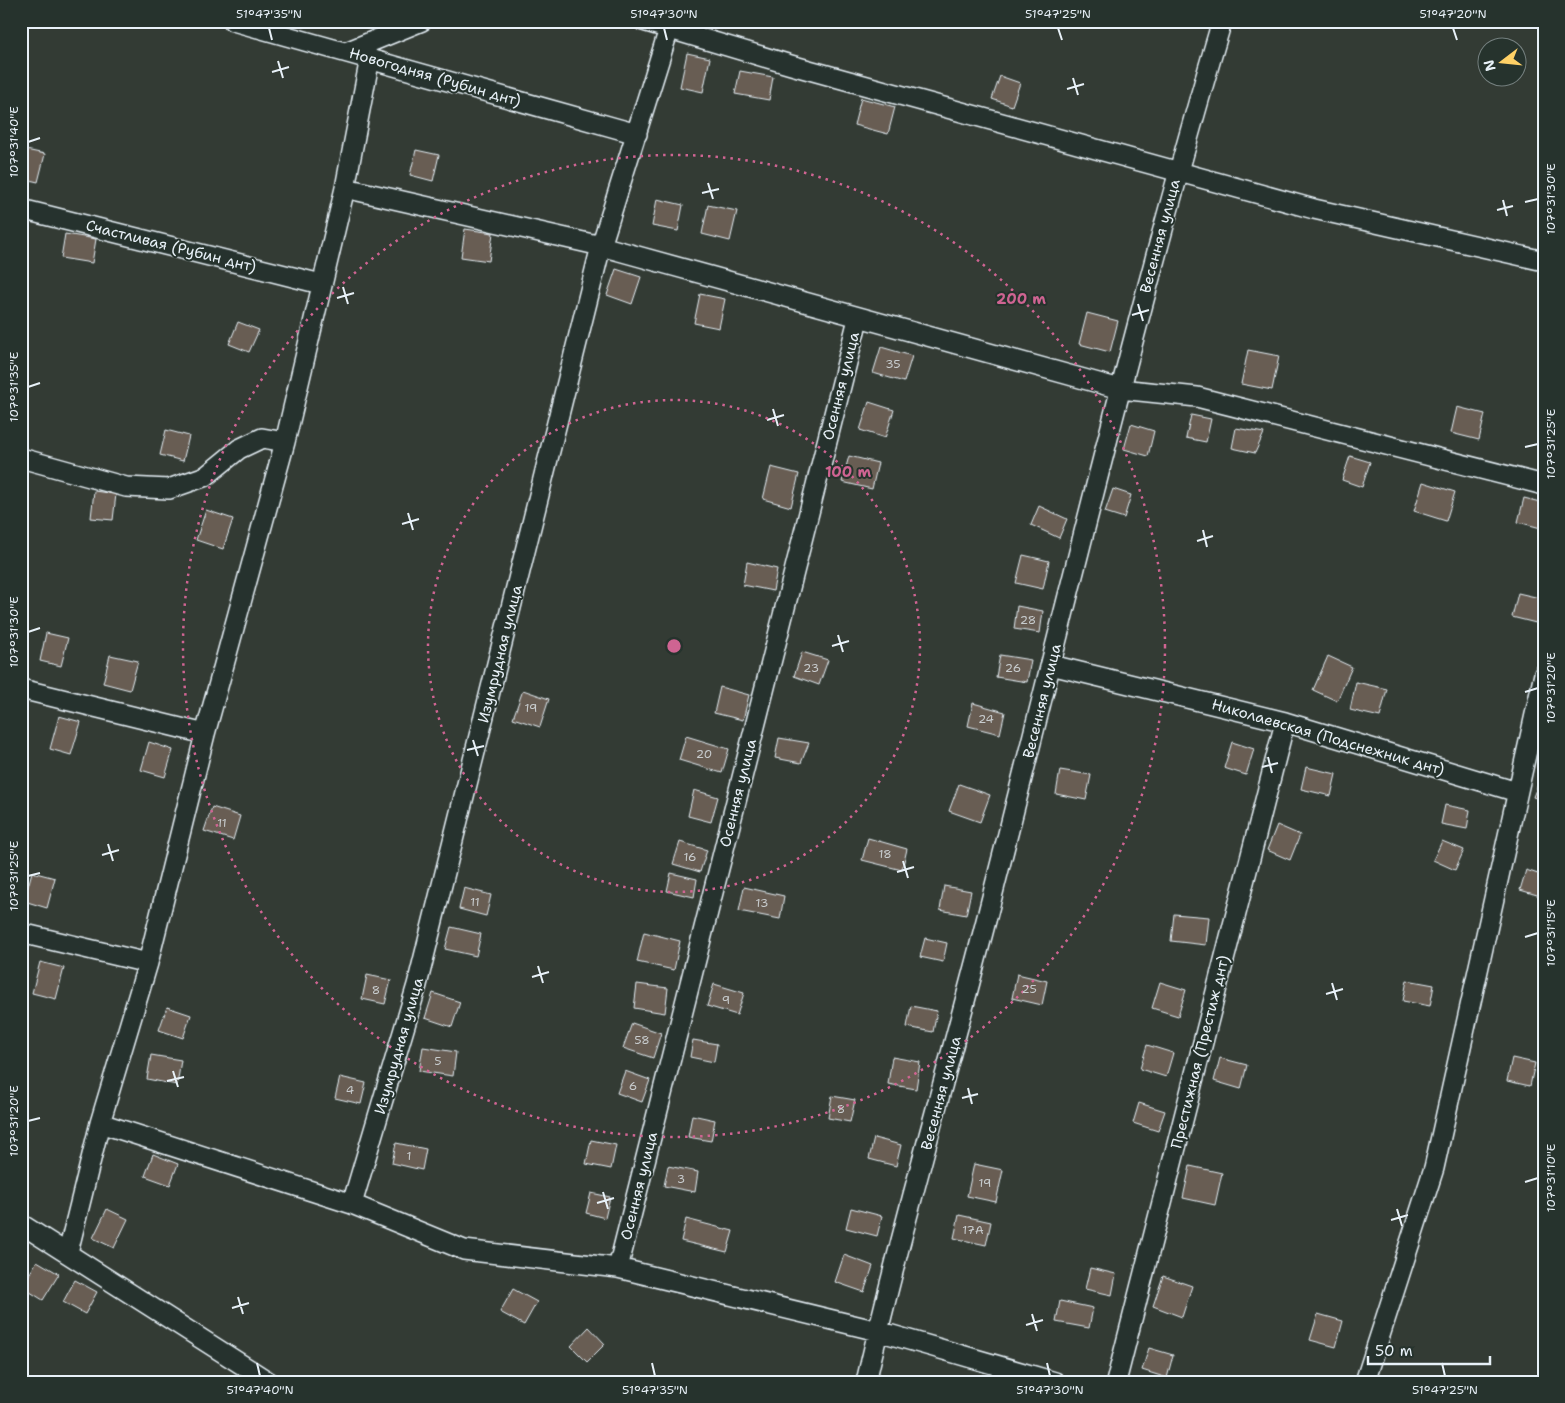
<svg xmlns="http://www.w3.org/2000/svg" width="1565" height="1403" font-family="'Shantell Sans',sans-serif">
	<rect width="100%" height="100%" fill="#333b34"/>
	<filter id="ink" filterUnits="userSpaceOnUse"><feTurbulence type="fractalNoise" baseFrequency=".02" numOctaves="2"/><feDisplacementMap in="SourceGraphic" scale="10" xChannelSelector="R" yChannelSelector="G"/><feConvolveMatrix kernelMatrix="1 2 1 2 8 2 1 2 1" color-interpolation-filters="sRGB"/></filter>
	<g filter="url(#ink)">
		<!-- building -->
		<path fill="#685d52" stroke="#e8f1f8" d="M1384 21H1404L1403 26Z
			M687 53 710 58 703 92 680 87Z
			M740 71 773 77 769 100 735 94Z
			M1000 76 1020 83 1012 106 992 99Z
			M861 98 895 107 888 134 854 125Z
			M21 149 45 154 38 182 21 178Z
			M416 150 439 155 433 181 410 175Z
			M657 199 683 205 678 231 652 226Z
			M708 205 737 211 730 241 702 234Z
			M465 229 493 233 489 261 461 257Z
			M65 234 96 239 92 263 61 258Z
			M616 269 641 277 632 304 607 295Z
			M700 294 725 299 719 328 694 323Z
			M1087 313 1118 321 1110 352 1079 344Z
			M238 322 259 330 249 352 229 344Z
			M881 347 912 356 904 382 873 373Z
			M1248 350 1279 356 1272 390 1241 384Z
			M869 402 894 410 885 438 860 430Z
			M1457 407 1485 414 1479 440 1451 433Z
			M1191 415 1211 419 1206 442 1186 438Z
			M1131 424 1154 431 1148 456 1124 449Z
			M1236 428 1264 433 1255 453 1232 448Z
			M166 430 189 436 183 461 160 455Z
			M849 456 878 463 872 489 842 482Z
			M1350 456 1370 462 1362 487 1342 480Z
			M771 467 799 474 791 507 763 499Z
			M1423 482 1455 492 1446 521 1414 511Z
			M1113 489 1131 495 1124 518 1105 512Z
			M94 491 116 494 113 520 91 518Z
			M1524 498 1544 503 1541 528 1518 522Z
			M1039 506 1067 519 1059 538 1031 525Z
			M206 510 233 519 223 549 196 540Z
			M1023 555 1049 561 1043 589 1016 583Z
			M747 562 777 569 773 591 743 585Z
			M1518 593 1544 599 1540 624 1512 617Z
			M1017 606 1043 611 1040 633 1014 629Z
			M46 633 68 638 61 666 40 661Z
			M802 652 828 660 819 685 794 676Z
			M110 655 138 661 130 690 103 683Z
			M1000 655 1031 660 1027 682 996 677Z
			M1328 656 1352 667 1337 701 1313 690Z
			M1356 682 1387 689 1380 717 1350 710Z
			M720 687 749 695 743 720 714 713Z
			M523 690 549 699 540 727 513 718Z
			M973 703 1005 712 1000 734 968 726Z
			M59 716 81 722 71 755 50 749Z
			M686 736 729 749 722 773 679 760Z
			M779 738 809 743 801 763 775 758Z
			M149 742 173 750 165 777 141 770Z
			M1232 742 1254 749 1246 775 1224 768Z
			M1306 767 1336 774 1331 796 1301 789Z
			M1060 770 1091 775 1086 800 1056 794Z
			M1540 779 1544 780V801L1533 797Z
			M959 784 990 795 980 822 949 811Z
			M694 790 718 797 711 822 688 816Z
			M1445 805 1470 810 1467 829 1441 824Z
			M212 807 240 816 233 840 204 831Z
			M1277 825 1300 835 1290 860 1267 850Z
			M868 838 907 849 902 870 862 860Z
			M1442 841 1464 850 1455 870 1433 860Z
			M680 842 707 850 700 872 673 864Z
			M1526 870 1544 876V897L1520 890Z
			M32 872 55 878 47 908 24 901Z
			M671 873 697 879 694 897 667 891Z
			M944 886 971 891 966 915 940 910Z
			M744 887 784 896 780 919 739 911Z
			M464 888 491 895 486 916 459 909Z
			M1174 914 1209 917 1206 945 1171 941Z
			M451 927 481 934 476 956 445 949Z
			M644 932 680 941 674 970 637 962Z
			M925 938 947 943 943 962 920 957Z
			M40 962 64 968 56 999 32 993Z
			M1017 974 1047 981 1042 1005 1012 998Z
			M367 975 391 980 385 1004 362 999Z
			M1407 980 1434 985 1430 1006 1403 1001Z
			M1160 982 1186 990 1178 1016 1152 1008Z
			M637 984 668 988 665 1013 634 1008Z
			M714 984 744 993 737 1015 707 1006Z
			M433 993 460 1002 452 1027 425 1018Z
			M911 1006 937 1011 933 1032 907 1027Z
			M167 1007 191 1015 183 1038 159 1030Z
			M632 1023 661 1033 653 1058 623 1048Z
			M693 1040 717 1044 714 1062 690 1057Z
			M1147 1045 1173 1053 1166 1077 1140 1069Z
			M423 1047 456 1052 453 1076 419 1071Z
			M151 1055 181 1060 177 1085 147 1079Z
			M892 1057 920 1062 916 1089 888 1084Z
			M1220 1058 1247 1065 1241 1089 1214 1081Z
			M1512 1058 1535 1063 1530 1086 1507 1081Z
			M625 1071 650 1080 642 1102 617 1093Z
			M340 1077 366 1083 361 1104 335 1098Z
			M832 1096 855 1100 850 1122 828 1118Z
			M1139 1103 1165 1111 1158 1131 1133 1123Z
			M692 1115 715 1120 711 1141 688 1137Z
			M874 1138 901 1145 896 1166 869 1159Z
			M591 1140 616 1145 611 1169 586 1164Z
			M396 1143 426 1149 422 1170 392 1163Z
			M153 1154 178 1164 170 1185 145 1176Z
			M974 1164 1003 1170 996 1202 967 1196Z
			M668 1166 698 1172 695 1192 664 1186Z
			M1190 1166 1222 1173 1215 1205 1183 1198Z
			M591 1193 610 1197 605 1218 586 1213Z
			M851 1208 882 1216 877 1236 846 1228Z
			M107 1209 128 1219 114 1248 93 1238Z
			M959 1215 991 1222 986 1245 954 1238Z
			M686 1219 733 1231 727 1252 681 1241Z
			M844 1255 873 1266 864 1292 835 1282Z
			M37 1261 59 1274 43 1300 22 1287Z
			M1090 1268 1116 1274 1112 1295 1085 1289Z
			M1163 1276 1192 1286 1182 1317 1153 1306Z
			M75 1280 97 1292 85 1314 63 1302Z
			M513 1289 537 1302 524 1325 500 1312Z
			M1060 1301 1093 1308 1089 1328 1056 1322Z
			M1318 1314 1343 1321 1336 1347 1310 1340Z
			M589 1327 605 1344 587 1362 571 1346Z
			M1149 1348 1173 1355 1167 1378 1142 1370Z"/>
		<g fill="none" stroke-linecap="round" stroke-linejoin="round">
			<!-- street casing -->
			<g stroke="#e8f1f8" stroke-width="22">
				<path id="street" d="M233 21 637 134
					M643 21 791 65 1314 209 1544 261
					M346 52 422 21
					M345 188 601 246 1120 389 1197 397 1544 485
					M21 209 321 284
					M21 458 126 487 169 489 206 476 239 449 262 438 285 442
					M1051 665 1285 722 1517 792
					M21 689 205 734
					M21 933 148 963
					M100 1123 352 1204 464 1250 618 1268 878 1331 1055 1382
					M352 1204 417 985 601 246 669 29 681 21
					M21 1224 269 1382
					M68 1252 100 1123 148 963 205 734 285 442 345 188 370 58
					M618 1268 858 319
					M866 1382C904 1216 953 1054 994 889 1068 599 1137 308 1222 21
					M1116 1382 1285 722
					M1365 1382 1434 1168 1544 674"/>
			</g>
			<!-- street -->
			<use href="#street" stroke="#26332d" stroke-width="19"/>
		</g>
	</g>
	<!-- ticks -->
	<path fill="none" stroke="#e8f1f8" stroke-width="2" d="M269 28 272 40M664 28 667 40M1058 28 1062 40M1453 28 1457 40M278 61 283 78M272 72 289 67M1073 78 1078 95M1067 89 1084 84M28 142 40 138M708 183 713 199M702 193 719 189M1503 200 1507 216M1525 202 1538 199M1497 210 1513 206M343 287 348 304M337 298 354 293M1138 304 1143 321M1132 315 1149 310M28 387 40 383M773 409 778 426M767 420 784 415M1525 447 1538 444M408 513 413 530M402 524 419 519M1203 530 1207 547M1197 541 1213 536M28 632 40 628M838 635 843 652M832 646 849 641M1525 692 1538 688M473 740 478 756M467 750 484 746M1268 757 1272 773M1262 767 1278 763M108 844 113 861M102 855 119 850M903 861 908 878M897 872 914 867M28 876 40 873M1525 937 1538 933M538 966 543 983M532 977 549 972M1332 983 1337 1000M1326 994 1343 989M173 1071 178 1087M167 1081 184 1077M968 1088 972 1104M962 1098 978 1094M28 1121 40 1118M1525 1182 1538 1178M603 1192 608 1209M597 1203 614 1198M1397 1209 1402 1226M1391 1220 1408 1215M238 1297 243 1314M232 1308 249 1303M1032 1314 1037 1331M1026 1325 1043 1320M257 1363 260 1376M652 1363 655 1376M1047 1363 1050 1376M1442 1363 1445 1376"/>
	<!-- distance rings -->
	<g fill="none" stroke="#cf6492" stroke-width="2.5" stroke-dasharray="2.5 5">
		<circle cx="674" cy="646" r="246"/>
		<circle cx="674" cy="646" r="491"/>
	</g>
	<g text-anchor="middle" stroke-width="4" stroke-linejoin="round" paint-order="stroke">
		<!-- number labels -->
		<g font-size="12" fill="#c8ccce">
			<text x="893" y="368">35</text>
			<text x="1028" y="624">28</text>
			<text x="811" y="672">23</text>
			<text x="1013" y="672">26</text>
			<text x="531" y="712">19</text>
			<text x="986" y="723">24</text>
			<text x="704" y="758">20</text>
			<text x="222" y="827">11</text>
			<text x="885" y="858">18</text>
			<text x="690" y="861">16</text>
			<text x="475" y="906">11</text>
			<text x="762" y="907">13</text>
			<text x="1029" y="993">25</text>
			<text x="376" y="994">8</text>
			<text x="726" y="1004">9</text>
			<text x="642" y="1044">58</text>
			<text x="438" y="1065">5</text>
			<text x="633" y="1090">6</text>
			<text x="350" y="1094">4</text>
			<text x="841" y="1113">8</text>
			<text x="409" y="1160">1</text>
			<text x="681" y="1183">3</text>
			<text x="985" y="1187">19</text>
			<text x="973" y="1234">17А</text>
		</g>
		<!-- street labels -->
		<g font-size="15" fill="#e8f1f8" stroke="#26332d">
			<text transform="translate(435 77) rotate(16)" y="5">Новогодняя (Рубин днт)</text>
			<text transform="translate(1160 236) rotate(-75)" y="5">Весенняя улица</text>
			<text transform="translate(171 246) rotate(14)" y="5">Счастливая (Рубин днт)</text>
			<text transform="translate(841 386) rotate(-76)" y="5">Осенняя улица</text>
			<text transform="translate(500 654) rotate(-76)" y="5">Изумрудная улица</text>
			<text transform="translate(1042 701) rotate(-76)" y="5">Весенняя улица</text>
			<text transform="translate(1328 737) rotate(16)" y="5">Николаевская (Подснежник днт)</text>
			<text transform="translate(738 793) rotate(-76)" y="5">Осенняя улица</text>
			<text transform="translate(399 1046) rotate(-74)" y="5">Изумрудная улица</text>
			<text transform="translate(1200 1052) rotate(-76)" y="5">Престижная (Престиж днт)</text>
			<text transform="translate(941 1093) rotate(-75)" y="5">Весенняя улица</text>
			<text transform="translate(639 1186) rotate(-76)" y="5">Осенняя улица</text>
		</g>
	</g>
	<circle cx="674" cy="646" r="8" fill="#cf6492" stroke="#26332d" stroke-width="2.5"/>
	<g font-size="15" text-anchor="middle" font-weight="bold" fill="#cf6492" stroke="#26332d" stroke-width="4" stroke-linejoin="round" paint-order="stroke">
		<text x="1021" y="304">200 m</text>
		<text x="848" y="477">100 m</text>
	</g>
	<!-- margin -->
	<rect width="1565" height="1403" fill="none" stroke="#26332d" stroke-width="55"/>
	<!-- north arrow -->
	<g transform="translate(1502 62) rotate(254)"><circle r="24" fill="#26332d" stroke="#747f7e"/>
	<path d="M0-4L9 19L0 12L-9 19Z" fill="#ffd166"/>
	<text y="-8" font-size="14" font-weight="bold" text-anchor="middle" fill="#e8f1f8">N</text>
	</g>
	<!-- scale -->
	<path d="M1368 1356v8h122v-8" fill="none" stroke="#e8f1f8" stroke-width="2.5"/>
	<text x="1375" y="1356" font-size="15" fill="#e8f1f8" stroke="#26332d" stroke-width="4" paint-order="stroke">50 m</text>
	<rect x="28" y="28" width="1510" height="1348" fill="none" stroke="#e8f1f8" stroke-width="2"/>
	<g font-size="12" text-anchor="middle" fill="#e8f1f8">
		<text x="269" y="18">51°47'35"N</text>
		<text x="664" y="18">51°47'30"N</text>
		<text x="1058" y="18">51°47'25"N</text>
		<text x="1453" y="18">51°47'20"N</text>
		<text transform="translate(14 142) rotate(-90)" y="4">107°31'40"E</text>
		<text transform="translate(1551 199) rotate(-90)" y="4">107°31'30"E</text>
		<text transform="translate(14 387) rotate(-90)" y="4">107°31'35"E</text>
		<text transform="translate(1551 444) rotate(-90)" y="4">107°31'25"E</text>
		<text transform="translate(14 632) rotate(-90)" y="4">107°31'30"E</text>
		<text transform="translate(1551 688) rotate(-90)" y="4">107°31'20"E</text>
		<text transform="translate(14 876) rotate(-90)" y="4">107°31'25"E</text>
		<text transform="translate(1551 933) rotate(-90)" y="4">107°31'15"E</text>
		<text transform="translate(14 1121) rotate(-90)" y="4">107°31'20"E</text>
		<text transform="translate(1551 1178) rotate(-90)" y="4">107°31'10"E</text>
		<text x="260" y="1394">51°47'40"N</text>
		<text x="655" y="1394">51°47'35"N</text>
		<text x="1050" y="1394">51°47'30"N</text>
		<text x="1445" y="1394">51°47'25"N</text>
	</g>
</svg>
